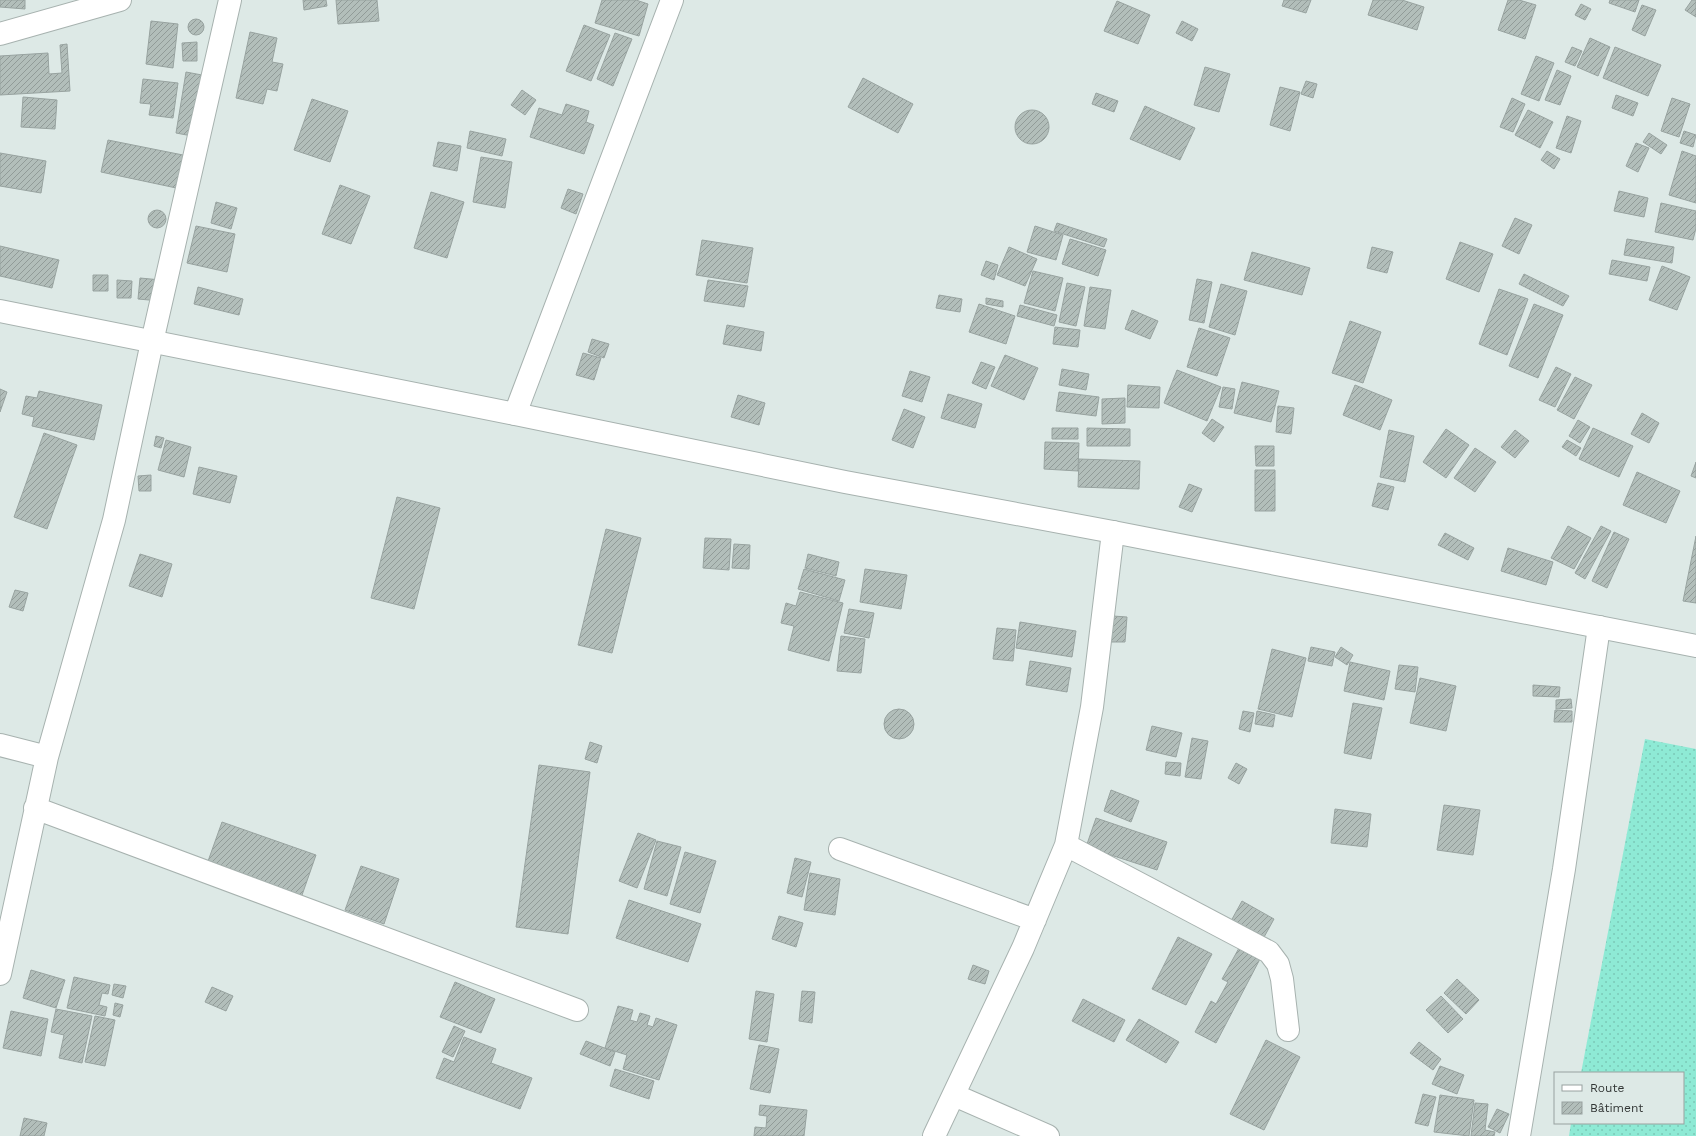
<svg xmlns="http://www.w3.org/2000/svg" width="1696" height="1136" font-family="'Work Sans',sans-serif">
	<defs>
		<pattern id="grass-dots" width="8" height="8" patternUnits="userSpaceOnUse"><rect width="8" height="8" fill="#8eead5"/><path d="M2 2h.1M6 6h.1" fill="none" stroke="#7bc9b7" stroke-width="1.8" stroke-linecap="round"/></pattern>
		<pattern id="building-hatch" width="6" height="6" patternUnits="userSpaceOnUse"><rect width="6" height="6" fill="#b2beba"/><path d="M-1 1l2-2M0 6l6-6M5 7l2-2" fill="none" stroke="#919b98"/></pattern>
	</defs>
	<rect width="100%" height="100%" fill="#dde9e6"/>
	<!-- grass -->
	<path fill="url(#grass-dots)" d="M1645 739 1696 749V1136H1569L1571 1123H1683V1073H1581Z"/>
	<!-- building -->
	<path fill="url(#building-hatch)" stroke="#98a3a0" d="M0 0H25V9L0 7Z
		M303 0H326L327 6 304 10Z
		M336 0H377L379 21 338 24Z
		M602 0H636L648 4 639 36 595 23Z
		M1284 0H1311L1306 13 1282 6Z
		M1373 0H1402L1424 7 1417 30 1368 15Z
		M1508 0H1519L1536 5 1525 39 1498 30Z
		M1610 0H1639L1635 12 1609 3Z
		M1692 0H1696V17L1685 10Z
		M1117 1 1150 15 1138 44 1104 31Z
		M1581 4 1591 9 1585 20 1575 15Z
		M1642 5 1656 10 1645 36 1632 30Z
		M188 27a8 8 0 1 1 16 0a8 8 0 1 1-16 0Z
		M151 21 178 24 173 68 146 64Z
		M1182 21 1198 29 1192 41 1176 33Z
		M584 25 610 35 591 81 566 71Z
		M250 32 277 38 272 62 283 64 277 91 267 89 263 104 236 98Z
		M615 33 632 39 613 86 597 79Z
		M1590 38 1610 47 1598 76 1577 67Z
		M197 42V61H183L182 43Z
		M67 44 70 91 0 95V56L48 53 49 74 62 73 60 45Z
		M1572 47 1582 51 1575 66 1565 62Z
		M1615 47 1661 65 1648 96 1603 78Z
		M1536 56 1554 63 1539 101 1521 94Z
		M1205 67 1230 74 1219 112 1194 105Z
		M1557 70 1571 76 1560 105 1545 100Z
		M186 72 202 75 192 136 176 133Z
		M863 78 913 104 898 133 848 107Z
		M143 79 178 83 173 118 149 115 151 104 140 103Z
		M1306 81 1317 84 1313 98 1301 94Z
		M1280 87 1300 92 1290 131 1270 125Z
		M522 90 536 100 525 115 511 105Z
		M1096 93 1118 101 1114 112 1092 104Z
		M1616 95 1638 103 1633 116 1612 108Z
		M23 97 57 100 55 129 21 127Z
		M1512 98 1525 104 1513 132 1500 127Z
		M1672 98 1690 104 1679 137 1661 131Z
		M312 99 348 111 330 162 294 150Z
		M566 104 589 111 586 122 594 125 584 154 530 137 539 108 562 115Z
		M1145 106 1195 128 1180 160 1130 139Z
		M1015 127a17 17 0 1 1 34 0a17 17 0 1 1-34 0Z
		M1528 110 1553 122 1540 148 1515 135Z
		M1567 116 1581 121 1571 153 1556 148Z
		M470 131 506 139 502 156 467 148Z
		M1684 131 1696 135 1693 147 1680 143Z
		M1649 133 1667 145 1661 154 1643 142Z
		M108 140 188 156 181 189 101 172Z
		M438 142 461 146 457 171 433 166Z
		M1636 143 1649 148 1638 172 1626 166Z
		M1547 151 1560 159 1554 169 1541 160Z
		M1682 151 1696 156V203L1669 195Z
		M0 153 46 161 41 193 0 186Z
		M481 157 512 162 505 208 473 202Z
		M340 185 370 196 351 244 322 234Z
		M568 189 583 194 576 214 561 208Z
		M1619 191 1648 198 1644 217 1614 211Z
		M431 192 464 202 447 258 414 248Z
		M216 202 237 208 231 229 211 223Z
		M1661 203 1696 211V228L1693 240 1655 232Z
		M148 219a9 9 0 1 1 18 0a9 9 0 1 1-18 0Z
		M1515 218 1532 225 1519 254 1502 246Z
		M1057 223 1107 239 1104 247 1054 231Z
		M196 226 235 234 227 272 187 263Z
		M1035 226 1063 235 1056 260 1027 252Z
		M1070 239 1106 250 1098 276 1062 264Z
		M1627 239 1674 247 1672 263 1624 255Z
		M702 240 753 248 747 283 696 275Z
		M1460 242 1493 254 1479 292 1446 279Z
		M0 246 59 260 52 288 0 276Z
		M1009 247 1037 259 1025 286 997 275Z
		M1372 247 1393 252 1387 273 1367 268Z
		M1252 252 1310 268 1302 295 1244 280Z
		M1612 260 1650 267 1647 281 1609 274Z
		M986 261 998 265 994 280 981 275Z
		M1662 266 1690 277 1677 310 1649 300Z
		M1033 271 1063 278 1055 311 1024 303Z
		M1524 274 1569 296 1563 306 1519 284Z
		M93 275H108V291H93Z
		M140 278 161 280 160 301 138 299Z
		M1197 279 1212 282 1204 323 1189 320Z
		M117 280 132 281 131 298H117Z
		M708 280 748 286 744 307 704 301Z
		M1067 283 1085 287 1076 326 1059 322Z
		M1221 284 1247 291 1235 335 1209 327Z
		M198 287 243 299 239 315 194 304Z
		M1090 287 1111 290 1105 329 1084 326Z
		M1499 289 1528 299 1507 355 1479 344Z
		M939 295 962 299 960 312 936 308Z
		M986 298 1003 301V307L986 304Z
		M979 304 1015 316 1006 344 969 332Z
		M1534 304 1563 315 1538 378 1509 366Z
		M1020 305 1057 315 1054 326 1017 316Z
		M1132 310 1158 321 1150 339 1125 329Z
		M1350 321 1381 332 1363 383 1332 373Z
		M727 325 764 332 761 351 723 344Z
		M1055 327 1080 330 1078 347 1053 344Z
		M1199 328 1230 338 1217 376 1187 367Z
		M592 339 609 344 604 358 588 352Z
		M583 353 601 358 594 380 576 375Z
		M1005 355 1038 368 1024 400 991 386Z
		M981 362 995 367 986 389 972 383Z
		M1556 367 1571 374 1555 407 1539 400Z
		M1062 369 1089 374 1086 390 1059 385Z
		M1177 370 1221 387 1207 421 1164 403Z
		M910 371 930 377 922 402 902 396Z
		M1575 377 1592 385 1574 419 1557 410Z
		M1242 382 1279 391 1271 422 1234 413Z
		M1128 385 1160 387 1159 408 1127 407Z
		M1355 385 1392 400 1380 430 1343 415Z
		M1223 387 1235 389 1232 409 1219 407Z
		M0 389 7 392 0 412Z
		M39 391 102 405 94 440 32 426 34 417 22 414 26 396 37 398Z
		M1059 392 1099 397 1096 416 1056 411Z
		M948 394 982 404 975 428 941 418Z
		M738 395 765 403 759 425 731 417Z
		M1125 398V423L1102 424V399Z
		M1278 406 1294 408 1291 434 1276 432Z
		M904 409 925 417 913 448 892 440Z
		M1642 413 1659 423 1649 443 1631 434Z
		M1212 419 1224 427 1214 442 1202 433Z
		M1578 420 1590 427 1580 443 1569 436Z
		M1052 428H1078V439H1052Z
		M1087 428 1130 429V446H1087Z
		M1593 428 1633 446 1619 477 1579 459Z
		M1446 429 1469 445 1446 478 1423 462Z
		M1389 430 1414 436 1405 482 1380 477Z
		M1515 430 1529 441 1515 458 1501 447Z
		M44 433 77 445 47 529 14 517Z
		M156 436 164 438 161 448 154 446Z
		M166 440 191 447 184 477 158 470Z
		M1567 440 1581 448 1576 456 1562 447Z
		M1045 442 1079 443 1078 471 1044 469Z
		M1255 446H1274V466H1256Z
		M1475 448 1496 462 1475 492 1454 478Z
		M1079 459 1140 461 1139 489 1078 487Z
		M1696 462V478L1691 476Z
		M199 467 237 476 230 503 193 494Z
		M1255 470H1275V511H1255Z
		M1637 472 1680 491 1666 523 1623 505Z
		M151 475V491H139L138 476Z
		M1378 483 1394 487 1388 510 1372 506Z
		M1189 484 1202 489 1192 512 1179 507Z
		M397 497 440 508 414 609 371 598Z
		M1568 526 1591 538 1574 569 1551 558Z
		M1601 526 1611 531 1585 579 1575 573Z
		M606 529 641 538 612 653 578 645Z
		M1614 532 1629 539 1607 588 1592 581Z
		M1445 533 1474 548 1468 560 1438 545Z
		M1696 536V603L1683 601Z
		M705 538 731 539 729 570 703 568Z
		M734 544 750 545 749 569 732 568Z
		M1508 548 1553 562 1546 585 1501 571Z
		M140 554 172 564 162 597 129 586Z
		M808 554 839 562 836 576 805 568Z
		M804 569 845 580 839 601 798 589Z
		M865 569 907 575 901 609 860 602Z
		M15 590 28 593 23 611 9 607Z
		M800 592 843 603 829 661 788 650 794 626 781 623 786 603 796 606Z
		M849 609 874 613 869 638 844 633Z
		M1113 616 1127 617 1125 642H1111Z
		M1020 622 1076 631 1072 657 1016 648Z
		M997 628 1016 630 1013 661 993 659Z
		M841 636 865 639 861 673 837 671Z
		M1311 647 1335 652 1332 666 1308 661Z
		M1341 647 1353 655 1347 665 1335 657Z
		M1272 649 1306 658 1292 717 1258 709Z
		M1030 661 1071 668 1067 692 1026 685Z
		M1350 662 1390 671 1384 700 1344 691Z
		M1399 665 1418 667 1415 692 1395 689Z
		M1420 678 1456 686 1446 731 1410 723Z
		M1533 685 1560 687 1559 697 1533 696Z
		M1571 699 1572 708 1556 709V700Z
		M1353 703 1382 708 1371 759 1344 753Z
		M884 724a15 15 0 1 1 30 0a15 15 0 1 1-30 0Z
		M1555 710 1572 711V722H1554Z
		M1243 711 1254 713 1250 732 1239 729Z
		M1257 711 1275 715 1273 727 1255 724Z
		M1152 726 1182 733 1176 757 1146 750Z
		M1192 738 1208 741 1201 779 1185 777Z
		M590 742 602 746 597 763 585 759Z
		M1166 762 1181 763 1180 776 1165 774Z
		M1236 763 1247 769 1239 784 1228 778Z
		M539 765 590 772 568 934 516 927Z
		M1111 790 1139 801 1131 822 1104 811Z
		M1444 805 1480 810 1473 855 1437 850Z
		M1335 809 1371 814 1367 847 1331 843Z
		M1096 818 1167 842 1157 870 1086 847Z
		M222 822 316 855 301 898 207 864Z
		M638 833 656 840 637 888 619 881Z
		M657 841 681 847 667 896 644 889Z
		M685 852 716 861 700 913 670 904Z
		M795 858 811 862 802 897 787 893Z
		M361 866 399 879 384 924 345 910Z
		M810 873 840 879 835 915 804 910Z
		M629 900 701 924 688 962 616 938Z
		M1242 901 1274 919 1263 939 1231 921Z
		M779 916 803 923 796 947 772 939Z
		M1178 937 1212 954 1186 1005 1152 989Z
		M1239 948 1260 959 1216 1043 1195 1032 1211 1001 1216 1004 1228 982 1222 979Z
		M973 965 989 971 985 984 968 979Z
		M31 970 65 980 56 1008 23 998Z
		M74 977 110 985 108 994 102 993 99 1005 107 1007 105 1016 67 1008Z
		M1457 979 1479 1000 1466 1014 1444 993Z
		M455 982 495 999 481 1033 440 1017Z
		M114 984 126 986 123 998 112 995Z
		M212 987 233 996 226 1011 205 1002Z
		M756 991 774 994 767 1042 749 1039Z
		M802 991 815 992 812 1023 799 1021Z
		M1441 996 1463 1019 1448 1033 1426 1010Z
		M1083 999 1125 1020 1114 1042 1072 1021Z
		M115 1003 123 1005 120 1017 113 1015Z
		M618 1006 633 1010 630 1020 637 1022 640 1013 650 1016 647 1025 653 1027 656 1018 677 1025 659 1080 623 1069 627 1055 605 1048Z
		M56 1009 92 1016 82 1063 59 1058 64 1035 51 1032Z
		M11 1011 48 1019 41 1056 3 1048Z
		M95 1016 115 1020 105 1066 85 1062Z
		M1139 1019 1179 1042 1166 1063 1126 1040Z
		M454 1026 465 1031 453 1057 442 1052Z
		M464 1037 496 1049 491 1063 532 1078 520 1109 436 1078 444 1058 454 1062Z
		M1266 1040 1300 1057 1264 1130 1230 1114Z
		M586 1041 615 1052 610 1066 580 1054Z
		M1419 1042 1441 1059 1433 1070 1410 1053Z
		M759 1045 779 1049 770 1093 750 1089Z
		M1440 1066 1464 1075 1457 1094 1432 1084Z
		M615 1069 654 1081 649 1099 610 1086Z
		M1423 1094 1436 1097 1428 1126 1415 1123Z
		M1440 1095 1474 1100 1469 1136 1434 1132Z
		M1475 1103 1488 1104 1485 1130 1495 1132 1494 1136H1471Z
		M760 1105 807 1110 804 1136H754L755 1127 766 1128 767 1116 759 1115Z
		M1497 1109 1509 1114 1500 1133 1488 1127Z
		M24 1118 47 1123 44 1136H20Z"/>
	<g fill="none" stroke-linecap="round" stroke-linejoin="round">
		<!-- minor casing -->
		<g stroke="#a7b2af" stroke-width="24">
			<path id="minor" d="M0 34 120 0
				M515 414 672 0
				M0 745 47 757
				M35 808 577 1010
				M1066 845 1269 952 1278 964 1282 979 1288 1030
				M840 849 1035 920
				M0 974 47 757 114 520 152 342 230 0
				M954 1095 1048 1136
				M934 1136 1023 948 1066 845 1092 707 1113 532
				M1519 1136 1564 869 1599 627"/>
		</g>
		<!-- tertiary casing -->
		<g stroke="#a7b2af" stroke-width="24">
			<path id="tertiary" d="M0 311 515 414 845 482 1113 532 1696 646"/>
		</g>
		<!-- minor -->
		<use href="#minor" stroke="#fff" stroke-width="22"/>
		<!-- tertiary -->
		<use href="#tertiary" stroke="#fff" stroke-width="22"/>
	</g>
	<!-- legend -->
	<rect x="1554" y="1072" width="130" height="52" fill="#dde9e6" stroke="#98a19f"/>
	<rect x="1562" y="1085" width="20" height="6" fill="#ffffff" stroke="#98a19f"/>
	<text x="1590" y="1092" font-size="12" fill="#313534">Route</text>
	<rect x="1562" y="1102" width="20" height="12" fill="url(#building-hatch)" stroke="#98a19f"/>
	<text x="1590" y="1112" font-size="12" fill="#313534">Bâtiment</text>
</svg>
